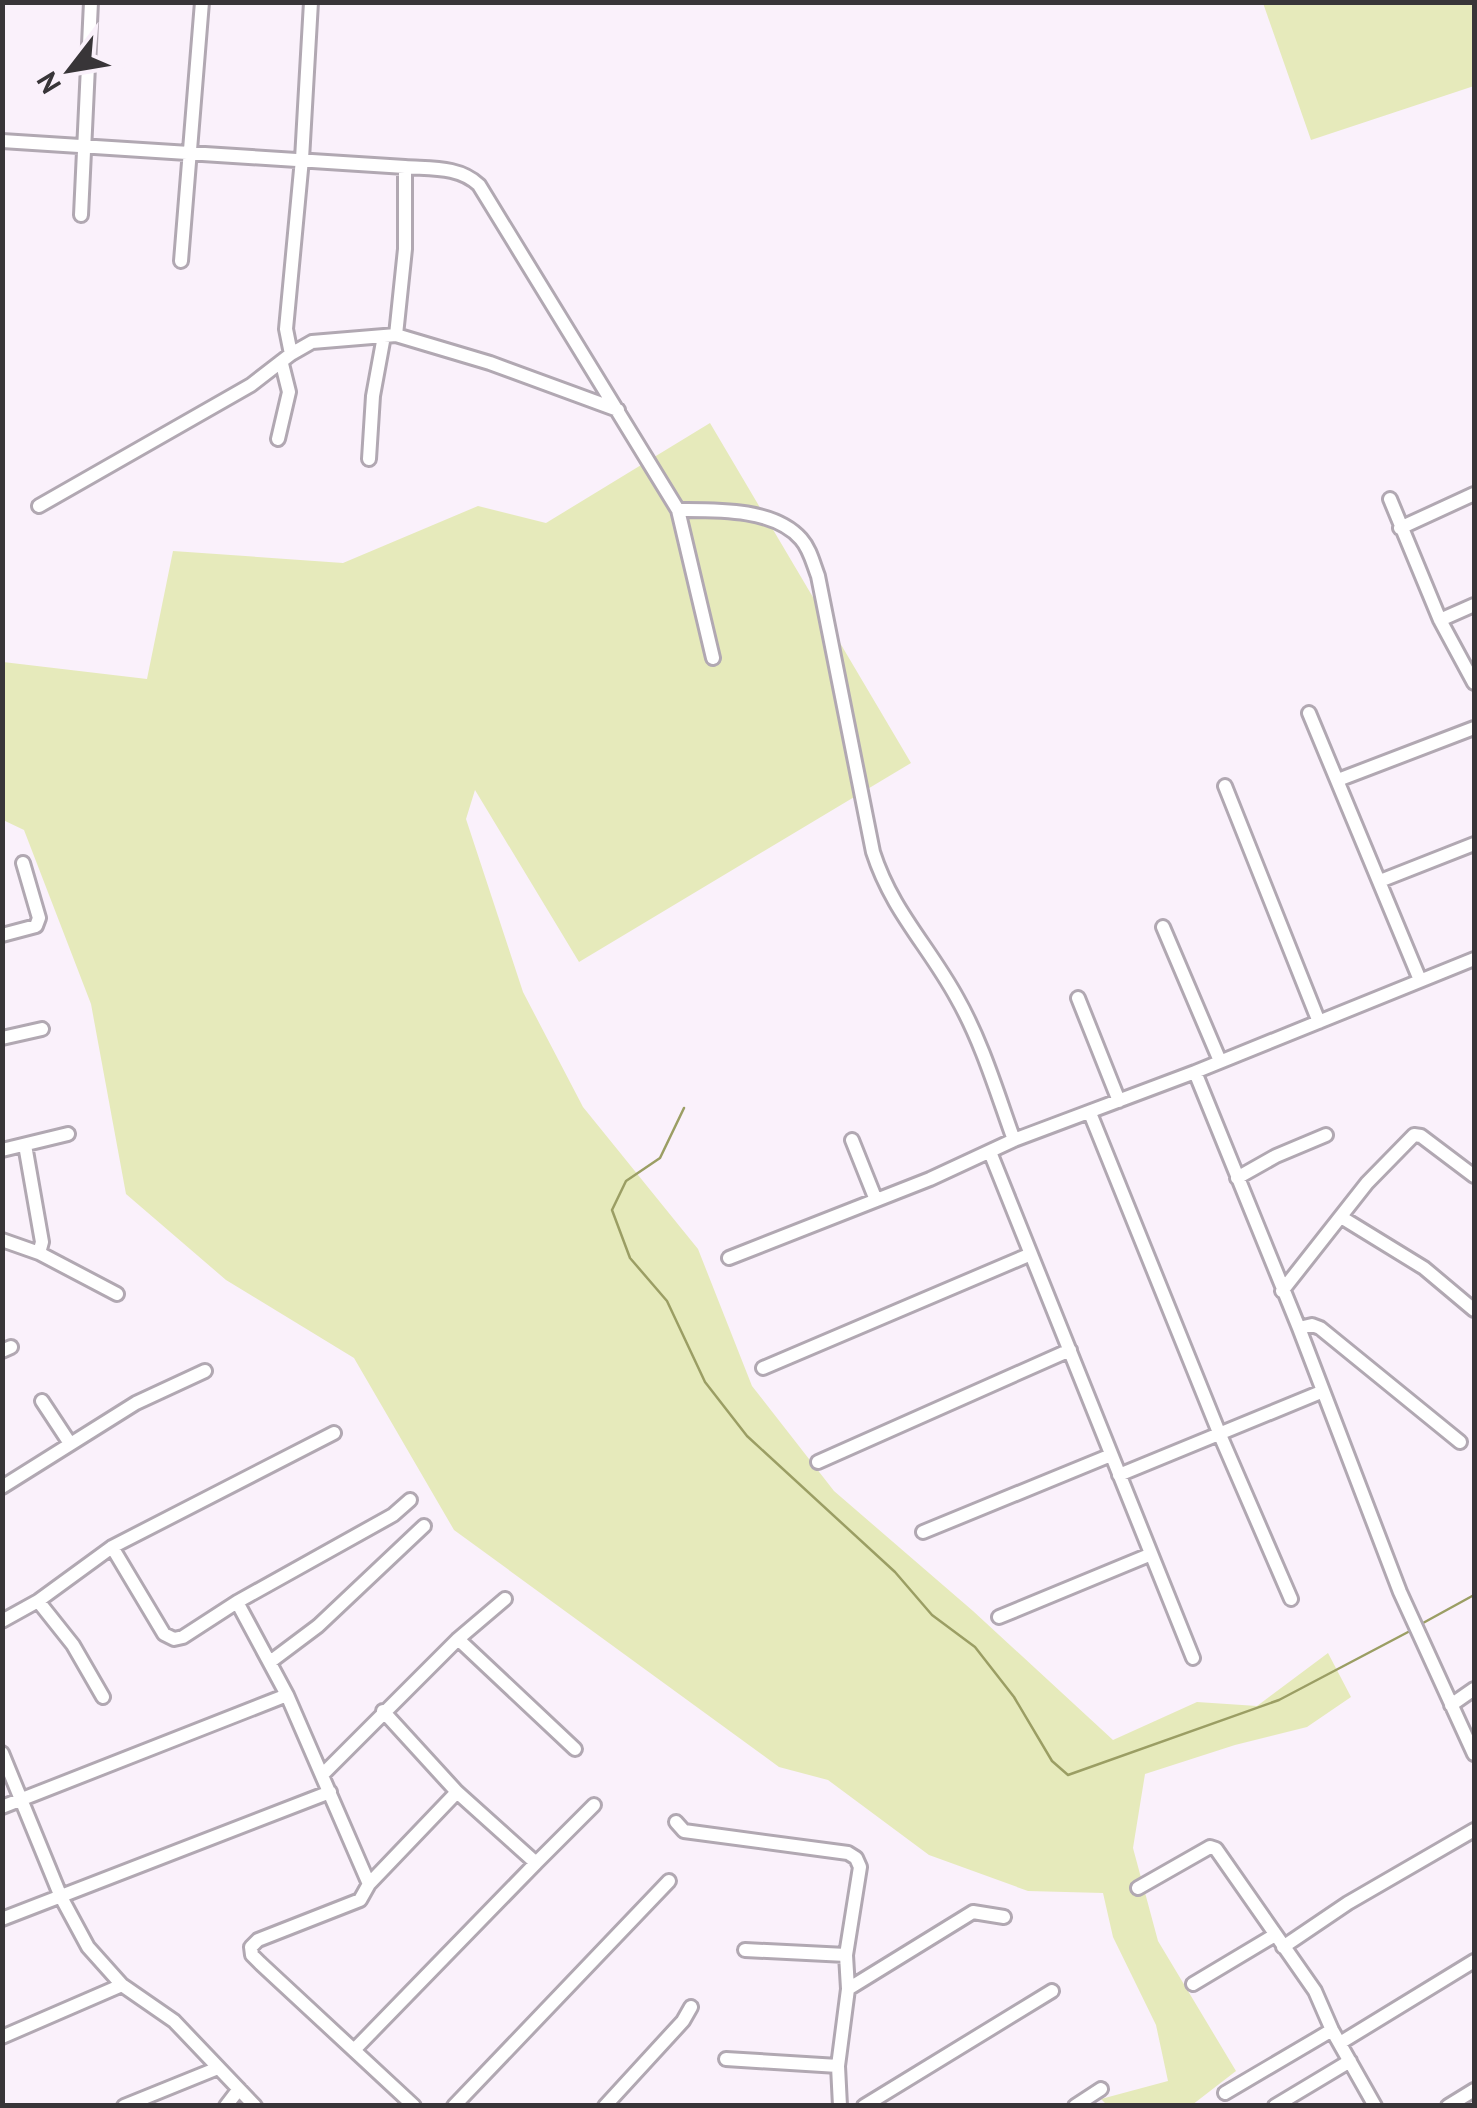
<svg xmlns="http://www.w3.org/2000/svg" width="1477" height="2108" font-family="'PT Sans',sans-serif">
	<rect width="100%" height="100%" fill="#faf1fb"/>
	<!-- green -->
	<path fill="#e6eabb" d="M1263 3H1474V86L1311 140Z
		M710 423 911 763 579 962 475 790 466 819 523 992 583 1107 698 1249 752 1386 834 1491 973 1611 1113 1740 1197 1702 1257 1706 1328 1653 1351 1697 1307 1727 1235 1745 1145 1774 1133 1848 1158 1941 1236 2071 1192 2105H1107L1101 2099 1168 2081 1156 2025 1113 1937 1103 1893 1028 1891 929 1855 828 1780 779 1767 454 1530 354 1358 226 1280 126 1194 91 1004 24 830 3 820V662L147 679 173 551 343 563 478 506 546 523Z"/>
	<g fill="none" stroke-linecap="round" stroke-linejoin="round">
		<!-- stream -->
		<path stroke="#9b9e64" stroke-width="2.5" d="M684 1108 660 1158 626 1181 612 1210 630 1258 667 1301 705 1382 747 1436 895 1572 932 1615 975 1647 1014 1697 1052 1761 1068 1775 1279 1700 1410 1631
			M1423 1623 1474 1595"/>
		<!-- minor casing -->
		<g stroke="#b1a8b2" stroke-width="18">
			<path id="minor" d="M2 141 405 167C431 169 459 166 479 185L678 510 713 658
				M81 215 91 2
				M181 261 202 2
				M396 335 490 363 618 410
				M291 354 286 329 302 159 311 2
				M278 439 289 392 282 364
				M369 459 373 396 384 336
				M1390 499 1440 620 1474 683
				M39 506 251 385 291 354 312 342 396 335 405 249V167
				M678 510C715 510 774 508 801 539 810 549 813 563 818 576L873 852C892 911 928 945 957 998 982 1042 997 1093 1014 1140
				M1400 528 1474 494
				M1440 620 1474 605
				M1309 713 1420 980
				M1338 780 1474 728
				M1225 786 1319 1022
				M1380 881 1474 844
				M1163 927 1220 1061
				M2 935 36 926 39 918 23 863
				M1078 998 1119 1101
				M2 1038 42 1029
				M1195 1072 1299 1328 1400 1592 1474 1754
				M1090 1113 1220 1435 1291 1599
				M852 1140 876 1200
				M25 1145 42 1242 39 1253
				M2 1150 68 1134
				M990 1152 1193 1658
				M1237 1178 1276 1156 1326 1135
				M1341 1217 1424 1268 1474 1310
				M2 1240 39 1253 117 1294
				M729 1258 930 1179 1014 1140 1195 1072 1474 959
				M1282 1291 1367 1183 1414 1135 1421 1136 1474 1176
				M1299 1328 1312 1325 1320 1328 1460 1442
				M2 1351 11 1347
				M763 1368 1031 1254
				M42 1401 69 1442
				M818 1462 1070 1350
				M1119 1475 1321 1392
				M2 1487 136 1403 205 1371
				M923 1532 1111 1455
				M112 1547 164 1634 174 1639 183 1637 237 1602 393 1515 410 1500
				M38 1601 73 1645 103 1697
				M237 1602 287 1695 369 1884
				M999 1617 1149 1555
				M2 1621 38 1601 112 1547 334 1433
				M458 1639 575 1749
				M270 1662 318 1626 424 1526
				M1451 1705 1474 1689
				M2 1753 61 1897 88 1947 122 1985 174 2021 255 2106
				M323 1774 458 1639 505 1599
				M2 1807 287 1695
				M676 1822 684 1831 848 1853 856 1858 860 1867 846 1955 848 1989 838 2066 840 2106
				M536 1863 594 1805
				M1138 1888 1210 1847 1216 1849 1315 1991 1332 2030 1375 2106
				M2 1919 330 1792
				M1283 1947 1348 1903 1474 1830
				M745 1950 846 1955
				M1193 1984 1275 1935
				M848 1989 973 1912 1004 1917
				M2 2037 122 1985
				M1340 2043 1474 1961
				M354 2050 536 1863 457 1792 383 1711
				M726 2059 838 2066
				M1225 2093 1332 2030
				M124 2106 218 2068
				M226 2106 239 2089
				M414 2106 260 1963 252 1955 251 1947 258 1940 360 1900 369 1884 457 1792
				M454 2106 669 1881
				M605 2106 683 2021 691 2007
				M864 2106 1052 1991
				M1075 2106 1101 2089
				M1275 2106 1350 2061
				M1448 2106 1474 2090"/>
		</g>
		<!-- minor -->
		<use href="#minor" stroke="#fff" stroke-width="12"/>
	</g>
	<!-- border -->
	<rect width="1477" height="2108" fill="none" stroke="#383538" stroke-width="10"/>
	<!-- north arrow -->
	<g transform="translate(70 70) rotate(239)" stroke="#faf1fb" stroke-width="8" paint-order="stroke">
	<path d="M0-8L18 38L0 25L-18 38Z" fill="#383538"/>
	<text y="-15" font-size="28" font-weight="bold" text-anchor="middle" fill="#383538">N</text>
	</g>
</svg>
